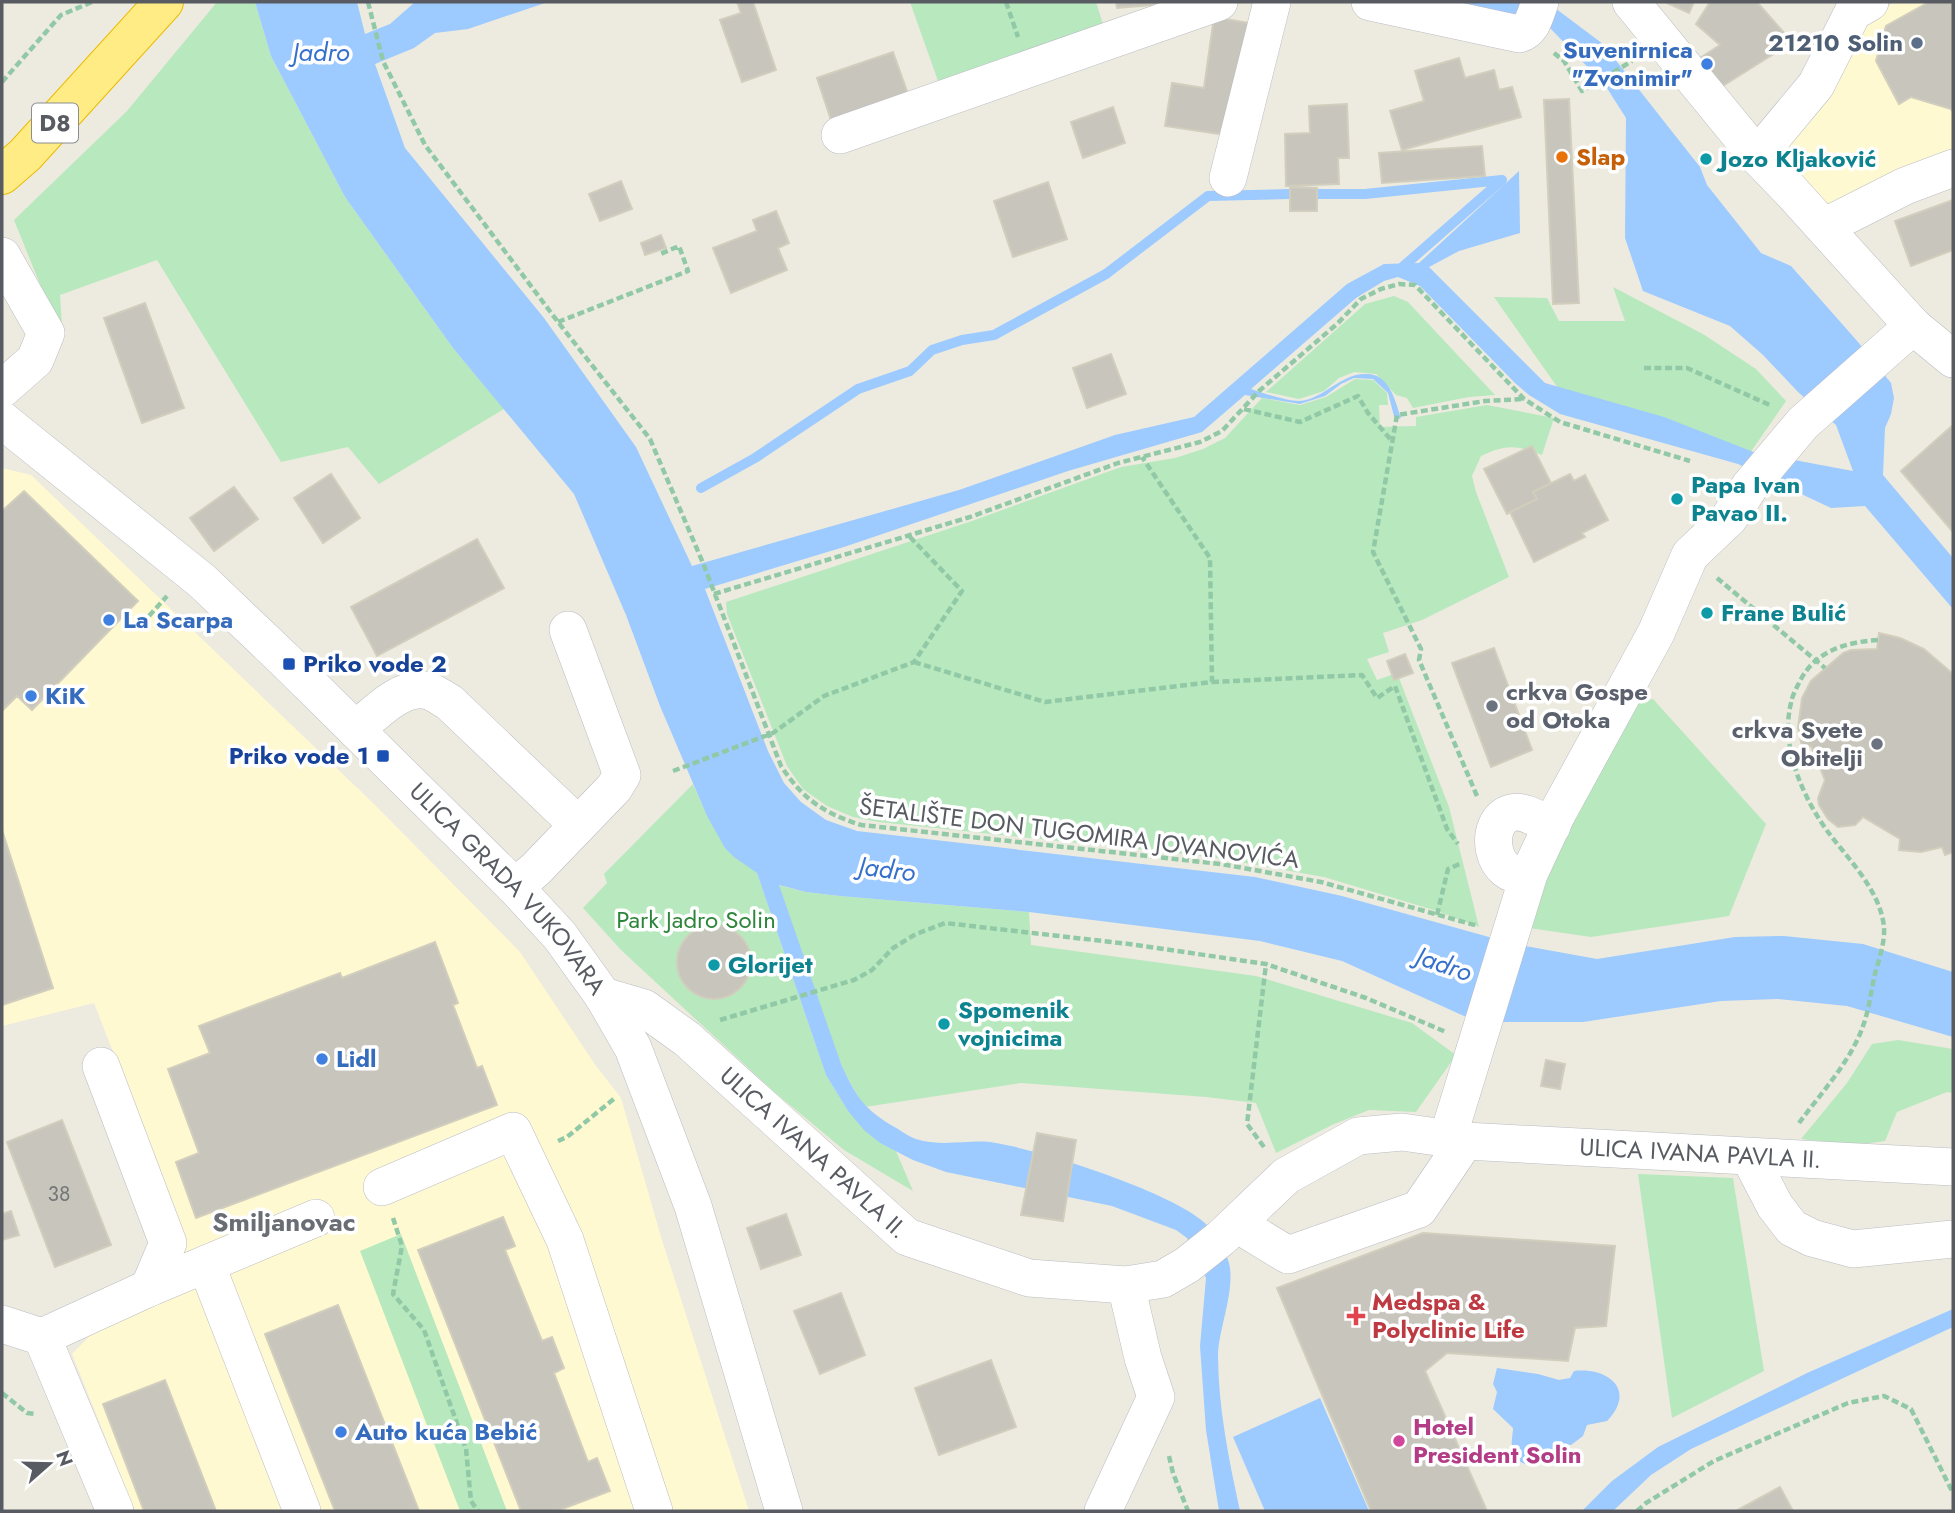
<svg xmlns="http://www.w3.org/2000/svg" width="1955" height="1513" font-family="Jost,sans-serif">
	<rect width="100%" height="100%" fill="#edebdf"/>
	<!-- commercial -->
	<path fill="#fff9d2" d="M1895 2H1953V155L1801 226 1778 152 1864 21Z
		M2 468 31 475 374 804 520 952 596 1066 621 1098 661 1237 749 1511H135L72 1354 186 1239 94 1003 2 1026Z"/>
	<!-- green -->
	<path fill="#b8e8bd" d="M217 2H255L271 56 345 197 453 348 504 409 379 484 348 447 281 462 157 260 60 295 63 341 14 220 127 111Z
		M910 2H1096L1108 40 944 98Z
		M1613 287 1703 334 1756 369 1786 401 1750 453 1560 391 1494 297 1547 298 1559 321H1625Z
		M1394 296 1408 302 1495 395 1469 397 1413 408 1407 398 1396 395 1376 374 1354 372 1339 378 1324 391 1299 399 1266 392 1365 304Z
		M1355 379 1373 380 1387 393 1388 405H1379L1380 427 1416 426V417L1487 405 1554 418 1542 455C1515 445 1507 444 1481 456L1472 476 1476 492 1509 577 1422 620 1383 633 1389 652 1367 659 1377 680 1397 673 1449 807 1479 927 1440 912 1324 877 1211 857 879 822 853 817 827 806 803 789 787 766 727 614 726 602 972 521 1121 467 1175 458 1203 449 1225 438 1262 398 1300 405 1326 397Z
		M1653 699 1766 824 1729 916 1591 937 1523 927 1628 703Z
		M693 784 707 816 757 873 826 1075 848 1111 880 1143 896 1151 913 1191 844 1150 772 1090 621 950 583 908 607 883 604 874Z
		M778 885 806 892 840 896 1029 912 1031 945 1256 976 1412 1023 1456 1055 1416 1112 1369 1110 1332 1125 1276 1153 1256 1103 1206 1097 1021 1083 865 1107C824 1046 802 955 778 885Z
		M1898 1040 1953 1049V1093L1947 1092 1897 1112 1885 1141 1855 1145 1801 1139 1847 1083 1872 1044Z
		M1638 1174 1733 1178 1764 1371 1672 1418Z
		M401 1234 507 1511H460L360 1251Z"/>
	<!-- water -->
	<path fill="#9dcaff" d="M255 2H357L365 34 390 24 415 2H548L468 29 435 33 414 48 375 64 405 148 544 318 636 447 692 566 959 490 1115 435 1194 417 1347 284 1384 264 1419 263 1519 171 1520 233 1459 251 1429 267 1545 383 1664 417 1756 453 1853 471 1836 425 1798 392 1763 355 1730 326 1643 291 1625 238 1626 118 1605 85 1549 27 1515 14 1450 8 1424 2H1547L1603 44 1700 167 1707 185 1761 253 1791 266 1858 342 1891 383 1894 398 1891 414 1885 428 1883 475 1953 558V609L1865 506 1831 508 1738 464 1560 414 1529 395 1515 383 1420 286 1398 277 1384 281 1356 298 1251 389C1263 393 1287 401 1299 401 1325 399 1341 372 1368 374 1390 375 1395 401 1401 418L1395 420 1388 393 1373 379 1354 378 1341 384 1325 396 1300 404 1245 395 1202 432 1068 471 844 547 705 589 768 751 784 783 801 802 826 820 857 831 1255 877 1342 896 1514 944 1597 959 1735 937 1784 936 1863 944 1953 972V1037L1847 1006 1777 999 1721 1001 1583 1022H1495L1464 1016 1342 961 1260 941 1029 912 840 896 806 892 779 885 841 1064C857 1098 864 1110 898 1129 904 1133 910 1137 916 1139 941 1147 966 1140 990 1142 1035 1148 1182 1194 1210 1228 1216 1236 1225 1250 1228 1260 1237 1285 1219 1328 1218 1354 1218 1407 1229 1460 1240 1511H1219L1206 1430 1200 1346 1206 1278 1187 1238 1176 1230 1112 1206 946 1172 913 1160 880 1143 864 1130 848 1111 826 1075 757 873 734 857 725 848 707 816 660 706 626 615 574 494 453 348 345 197 271 56Z
		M1953 1309V1327L1691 1449 1651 1475 1613 1511H1582L1612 1481 1658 1447 1807 1373Z
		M1497 1368 1538 1374 1559 1380 1570 1378 1574 1371C1608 1367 1637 1390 1607 1421L1587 1425 1583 1436 1571 1445 1555 1443 1549 1461C1534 1469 1513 1466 1512 1446 1511 1440 1513 1434 1513 1428L1493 1409 1497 1392 1493 1384Z
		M1320 1398 1369 1511H1265L1233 1437Z"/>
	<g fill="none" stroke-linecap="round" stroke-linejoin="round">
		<!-- stream -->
		<path stroke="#9dcaff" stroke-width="10" d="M1317 194H1365L1502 180
			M1398 271 1502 180
			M701 488 755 458 858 389 910 371 932 350 962 340 994 335 1106 274 1208 196 1290 194"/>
	</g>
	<!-- building -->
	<path fill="#c8c5bc" stroke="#d2cebd" stroke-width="2" d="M737 2H753L776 70 742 82 720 20 741 13Z
		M1116 2H1164V4L1117 8Z
		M1665 2H1694L1689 13Z
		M1710 2H1757L1785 34 1775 53 1718 89 1697 60 1720 45 1696 24Z
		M1929 2H1953V112L1951 109 1911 97 1899 104 1876 61 1886 26Z
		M1214 17 1249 23 1233 136 1165 126 1172 83 1204 88Z
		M893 52 909 97 832 123 817 78Z
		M1459 58 1465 78 1494 70 1499 90 1512 87 1521 117 1402 150 1390 111 1424 101 1415 71Z
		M1569 99 1579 303 1553 304 1544 100Z
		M1347 104 1349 158H1338L1339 184 1286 186 1285 134 1310 133 1309 106Z
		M1113 107 1125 143 1083 158 1071 122Z
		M1482 146 1485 176 1382 183 1379 153Z
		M621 181 632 209 600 221 589 194Z
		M1048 182 1067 239 1013 257 994 201Z
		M1290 187 1317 188V211H1290Z
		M1953 200V250L1911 266 1895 221Z
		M776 211 789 243 778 248 787 270 731 293 713 248 757 231 753 220Z
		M661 235 666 248 645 255 641 243Z
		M145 303 184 408 142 423 104 318Z
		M1111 354 1126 394 1087 408 1073 368Z
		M1953 425V532L1901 471Z
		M1532 446 1551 483 1533 492 1537 499 1507 514 1484 469Z
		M331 474 360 518 323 543 294 498Z
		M1570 474 1574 481 1585 475 1608 520 1582 533 1585 537 1534 562 1510 512 1537 499 1533 492Z
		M234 487 258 519 214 551 190 518Z
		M24 491 138 601 32 710 17 696 2 711V511Z
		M477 539 504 588 377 656 351 607Z
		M1879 633 1900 638 1924 649 1953 674V852L1945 855 1942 847 1921 852 1899 850 1900 839 1863 817 1855 825 1838 827 1828 819 1819 805 1818 798 1825 780 1811 746 1803 748 1801 742 1798 728 1802 698 1811 681 1843 653 1851 650 1877 649Z
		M1494 648 1532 750 1491 767 1452 663Z
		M1405 654 1413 673 1394 680 1387 661Z
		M2 830 53 988 2 1005Z
		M677 962a37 37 0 1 1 74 0a37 37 0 1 1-74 0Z
		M435 942 458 1003 453 1005 477 1068 482 1066 497 1105 196 1218 176 1162 199 1153 168 1069 210 1053 199 1026 340 973 342 978Z
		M1546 1060 1565 1064 1560 1089 1541 1086Z
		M62 1120 111 1245 55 1267 7 1142Z
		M1037 1133 1076 1140 1063 1221 1021 1215Z
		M11 1211 19 1235 2 1240V1214Z
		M786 1214 801 1255 761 1269 747 1228Z
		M503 1217 515 1246 505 1250 542 1341 552 1337 564 1368 554 1373 588 1462 597 1458 610 1491 557 1511H521L418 1250Z
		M1423 1233 1615 1246 1606 1326 1575 1328 1568 1361 1447 1353 1425 1371 1487 1511H1371L1277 1288Z
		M841 1293 865 1355 820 1374 794 1311Z
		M338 1305 419 1511H335L265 1334Z
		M991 1360 1016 1427 939 1455 915 1388Z
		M165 1380 216 1511H144L103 1404Z
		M1780 1487 1793 1511H1736Z"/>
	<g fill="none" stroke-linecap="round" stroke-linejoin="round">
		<!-- minor casing -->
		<g stroke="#babcc3" stroke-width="38">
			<g id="minor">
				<path d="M1370 2 1519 34C1533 30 1535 15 1540 2"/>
				<path d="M1631 2 1757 156 1790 190 1913 326 1953 359"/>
				<path d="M840 135 1219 2"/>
				<path d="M1757 156 1816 85 1853 12 1870 2"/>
				<path d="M1228 178 1272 2"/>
				<path d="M1824 227 1905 186 1953 168"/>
				<path d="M2 256 46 333 35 360 2 389"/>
				<path id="s1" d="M2 420 202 581 289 664 515 887 560 936 603 996 633 1048 693 1206 784 1511"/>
				<path d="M356 730C373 715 403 683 429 691 435 693 443 699 449 702L578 825"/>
				<path d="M1529 874C1490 883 1482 821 1511 813 1523 809 1541 821 1552 826"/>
				<path d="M515 887 536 869 614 788 622 775 568 630"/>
				<path id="s2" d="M603 996 644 1008 687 1039 907 1237 1029 1278 1126 1285 1163 1279 1187 1265 1221 1238 1286 1176 1358 1136 1402 1132 1465 1141 1953 1167"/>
				<path d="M101 1066 168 1243 149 1288"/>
				<path d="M1448 1137 1529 874 1557 814 1656 633 1690 555 1729 518 1750 486 1803 423 1913 326"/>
				<path d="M1750 1158 1775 1206 1792 1228 1812 1238 1853 1249 1953 1239"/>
				<path d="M382 1187 513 1131 565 1240 654 1511"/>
				<path d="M1237 1224 1288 1255 1419 1209 1465 1141"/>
				<path d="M206 1264 302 1511"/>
				<path d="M2 1324 42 1337 115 1511"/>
				<path d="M42 1337 149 1288 316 1218"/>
				<path d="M1103 1511 1156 1397 1143 1358 1126 1285"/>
			</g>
		</g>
		<!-- highway casing -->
		<g stroke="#ecba00" stroke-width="40">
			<path id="highway" d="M2 175 25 155 164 2"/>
		</g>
		<!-- path -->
		<path stroke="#91c9a7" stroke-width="4.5" stroke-dasharray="7 3.5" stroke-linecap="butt" d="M368 2 383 61 425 145 558 322 650 439 703 563 781 766C803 799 823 813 861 825L1221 864 1321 882 1478 926
			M1006 2 1018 37
			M1554 53 1564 61 1582 91 1632 61
			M2 82 61 15 92 2
			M558 322 688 271 679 246 658 255
			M1644 368H1687L1772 406
			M1244 409 1300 422 1358 396 1368 413 1391 440
			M1717 578 1825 668
			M714 594 970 517 1118 463 1200 442 1222 431 1259 391 1337 324 1361 299 1381 289 1399 284 1415 285 1524 399 1560 422 1690 461
			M149 616 167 596
			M914 662 1045 702 1212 682 1210 558 1142 457
			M1212 682 1362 675 1377 698 1395 686 1447 829 1458 844
			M673 771 773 733 824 696 914 662 962 591 909 536
			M1477 796 1419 660 1421 649 1373 552 1397 415 1485 401 1523 399
			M1437 915 1448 869 1462 863
			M720 1020 854 980 872 970 893 948 916 934 945 923 1129 944 1266 964 1366 998 1446 1032
			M1799 1123C1821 1093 1851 1061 1863 1026 1869 1010 1871 991 1875 974 1879 959 1885 943 1884 927 1880 890 1849 860 1828 832 1803 798 1780 746 1791 703 1792 696 1796 689 1799 683 1814 651 1846 642 1878 640
			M558 1141 567 1137 615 1098
			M1264 1147 1247 1124 1266 964
			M393 1218 402 1246 393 1294 424 1330 466 1449 471 1501 478 1511
			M2 1393 27 1413 36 1414
			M1169 1456 1173 1473 1188 1511
			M1637 1511 1646 1503 1714 1461 1848 1403 1884 1396 1911 1409 1953 1493"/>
		<!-- minor -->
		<use href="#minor" stroke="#fff" stroke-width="37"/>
		<!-- highway -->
		<use href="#highway" stroke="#ffec84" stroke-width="38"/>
	</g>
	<!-- markers -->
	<circle fill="#5c6f8a" stroke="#fff" stroke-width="2.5" cx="1917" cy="43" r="7"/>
	<g fill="#3f7fe0" stroke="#fff" stroke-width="2.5">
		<circle cx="1707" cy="64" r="7"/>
		<circle cx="109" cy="620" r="7"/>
		<circle cx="31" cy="696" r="7"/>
		<circle cx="322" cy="1059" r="7"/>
		<circle cx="341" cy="1432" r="7"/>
	</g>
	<circle fill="#e8710a" stroke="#fff" stroke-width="2.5" cx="1562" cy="157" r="7"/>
	<g fill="#0f9aa8" stroke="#fff" stroke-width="2.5">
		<circle cx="1706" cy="159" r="7"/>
		<circle cx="1677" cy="499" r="7"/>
		<circle cx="1707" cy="613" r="7"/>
		<circle cx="714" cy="965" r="7"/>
		<circle cx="944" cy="1024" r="7"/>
	</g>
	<g fill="#1a4fb4" stroke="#fff" stroke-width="2.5">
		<rect x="282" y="657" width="14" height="14" rx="3.5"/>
		<rect x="376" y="749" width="14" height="14" rx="3.5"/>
	</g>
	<g fill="#6b7280" stroke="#fff" stroke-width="2.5">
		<circle cx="1492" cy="706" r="7"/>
		<circle cx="1877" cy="744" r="7"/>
	</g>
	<path fill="#e0444e" stroke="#fff" stroke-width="2.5" d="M1352.5 1305.5h7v7h7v7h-7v7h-7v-7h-7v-7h7z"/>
	<circle fill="#d1479c" stroke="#fff" stroke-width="2.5" cx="1399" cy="1441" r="7"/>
	<g text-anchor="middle" stroke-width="7" stroke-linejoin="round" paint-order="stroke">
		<!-- number labels -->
		<g font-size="21" fill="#747678">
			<text x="59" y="1201">38</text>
		</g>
		<!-- shield labels -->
		<rect fill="#fff" stroke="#8a8d91" stroke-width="2" x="32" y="103.5" width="46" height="39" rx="5"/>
		<g font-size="23" font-weight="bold" fill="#585c62">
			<text x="55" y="131">D8</text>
		</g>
		<!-- service labels -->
		<g font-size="24" font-weight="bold" fill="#4e5e75" stroke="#fff" text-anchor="end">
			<text x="1903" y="51">21210 Solin</text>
		</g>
		<!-- shop labels -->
		<g font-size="24" font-weight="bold" fill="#366cbe" stroke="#fff" text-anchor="start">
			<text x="1693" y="58" text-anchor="end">Suvenirnica<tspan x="1693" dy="28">"Zvonimir"</tspan></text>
			<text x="123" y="628">La Scarpa</text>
			<text x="45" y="704">KiK</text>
			<text x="336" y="1067">Lidl</text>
			<text x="355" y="1440">Auto kuća Bebić</text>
		</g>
		<!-- food labels -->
		<g font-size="24" font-weight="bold" fill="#c56008" stroke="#fff" text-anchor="start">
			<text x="1576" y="165">Slap</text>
		</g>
		<!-- culture labels -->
		<g font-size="24" font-weight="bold" fill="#0d838f" stroke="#fff" text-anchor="start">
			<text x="1720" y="167">Jozo Kljaković</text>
			<text x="1691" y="493">Papa Ivan<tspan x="1691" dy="28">Pavao II.</tspan></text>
			<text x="1721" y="621">Frane Bulić</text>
			<text x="728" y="973">Glorijet</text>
			<text x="958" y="1018">Spomenik<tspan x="958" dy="28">vojnicima</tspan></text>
		</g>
		<!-- transit labels -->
		<g font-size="24" font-weight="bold" fill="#164399" stroke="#fff" text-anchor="start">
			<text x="303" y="672">Priko vode 2</text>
			<text x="369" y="764" text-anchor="end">Priko vode 1</text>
		</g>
		<!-- worship labels -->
		<g font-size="24" font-weight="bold" fill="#5b616d" stroke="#fff" text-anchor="start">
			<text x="1506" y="700">crkva Gospe<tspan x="1506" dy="28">od Otoka</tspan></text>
			<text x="1863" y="738" text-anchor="end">crkva Svete<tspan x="1863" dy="28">Obitelji</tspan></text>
		</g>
		<!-- street labels -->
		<g font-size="24" fill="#585c62" stroke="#fff">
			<text transform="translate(1079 833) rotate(7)" y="8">ŠETALIŠTE DON TUGOMIRA JOVANOVIĆA</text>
			<text dy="8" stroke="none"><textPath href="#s1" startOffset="691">ULICA GRADA VUKOVARA</textPath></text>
			<text dy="8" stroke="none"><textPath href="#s2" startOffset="266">ULICA IVANA PAVLA II.</textPath></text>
			<text dy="8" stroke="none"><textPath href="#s2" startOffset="1242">ULICA IVANA PAVLA II.</textPath></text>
		</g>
		<!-- park labels -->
		<g font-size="24" fill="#2d853a" stroke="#fff">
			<text x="696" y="928">Park Jadro Solin</text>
		</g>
		<!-- health labels -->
		<g font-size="24" font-weight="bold" fill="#be3a42" stroke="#fff" text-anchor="start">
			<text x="1372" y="1310">Medspa &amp;<tspan x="1372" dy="28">Polyclinic Life</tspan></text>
		</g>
		<!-- hotel labels -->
		<g font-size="24" font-weight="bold" fill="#b23c85" stroke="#fff" text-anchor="start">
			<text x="1413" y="1435">Hotel<tspan x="1413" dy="28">President Solin</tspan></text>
		</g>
		<!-- water labels -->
		<g font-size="26" font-style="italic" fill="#3670cd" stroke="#fff">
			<text x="321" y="61">Jadro</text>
			<text transform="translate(887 869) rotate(7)" y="9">Jadro</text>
			<text transform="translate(1444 964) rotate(19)" y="9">Jadro</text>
		</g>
		<!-- neighbourhood labels -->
		<g font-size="26" font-weight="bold" fill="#696d74" stroke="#fff">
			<text x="284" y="1231">Smiljanovac</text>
		</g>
	</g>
	<!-- border -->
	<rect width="1955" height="1513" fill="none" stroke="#585c62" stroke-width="7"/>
	<!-- north arrow -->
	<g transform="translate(49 1464) rotate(70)" stroke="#ffffff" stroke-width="5" paint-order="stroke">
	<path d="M0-5L12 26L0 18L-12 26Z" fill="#585c62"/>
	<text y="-10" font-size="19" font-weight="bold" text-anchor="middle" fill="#585c62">N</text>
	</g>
</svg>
